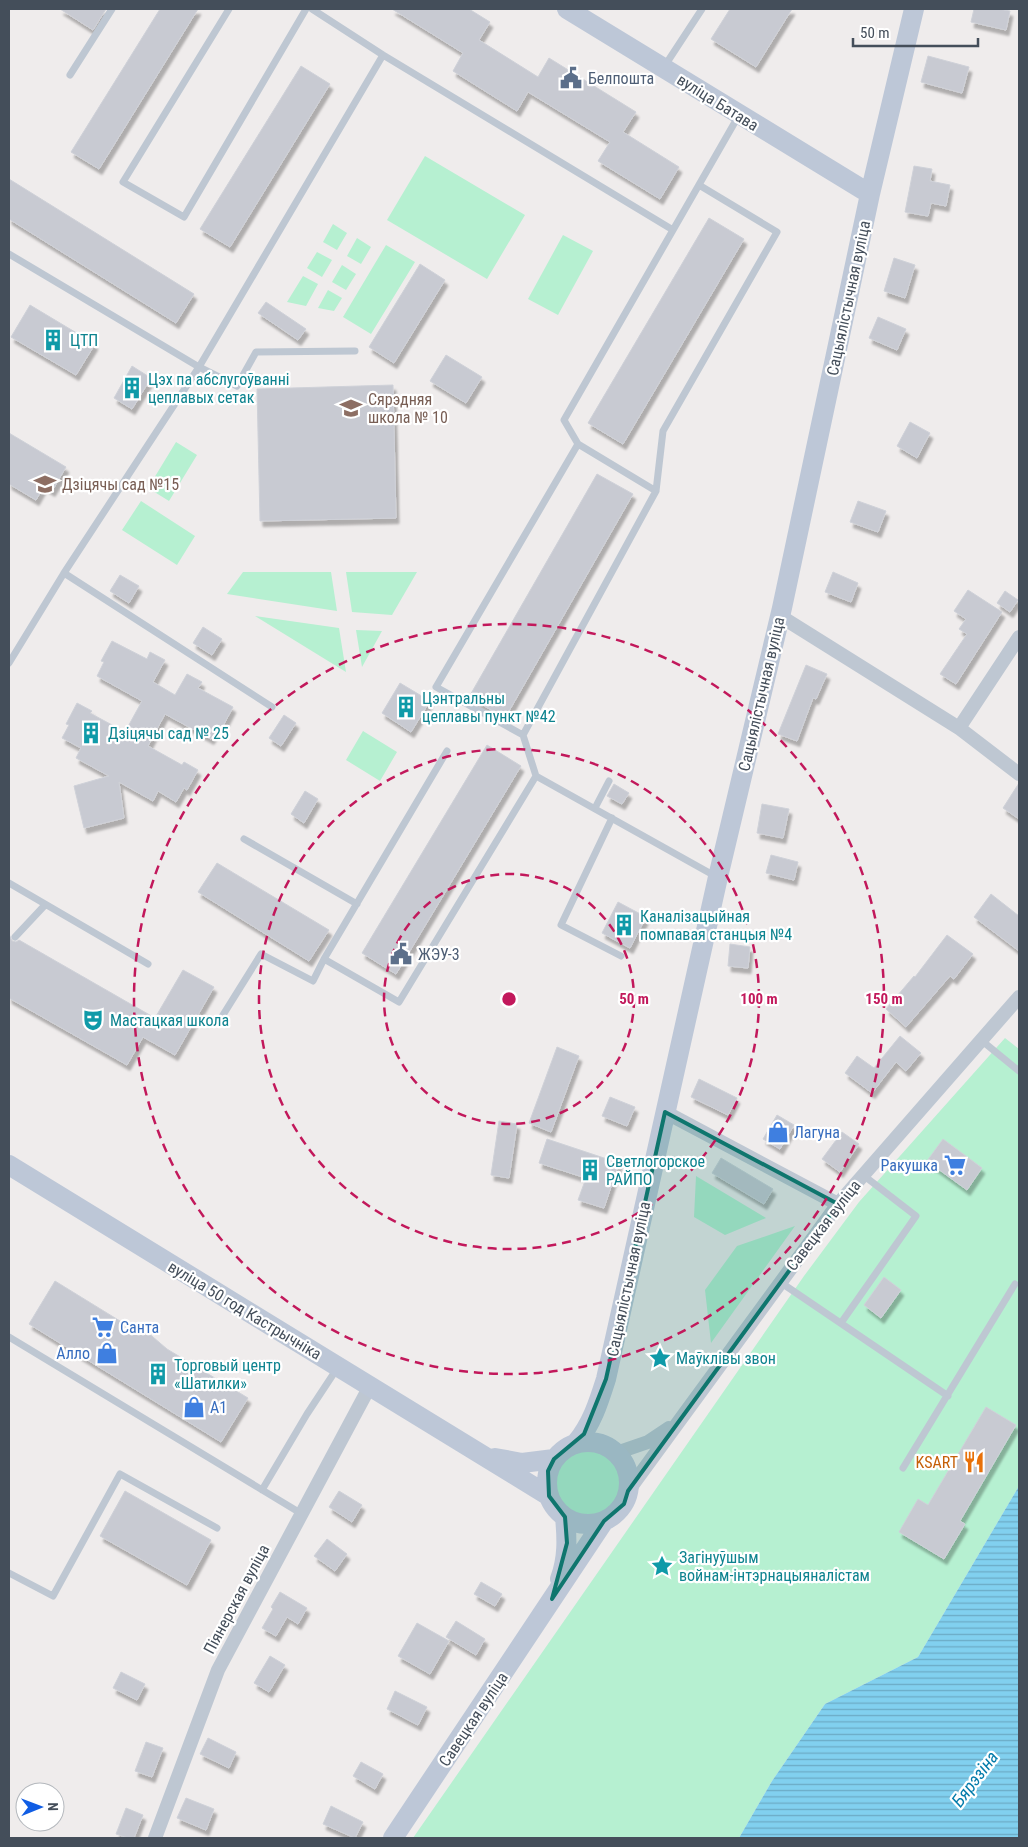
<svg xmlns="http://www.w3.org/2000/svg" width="1028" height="1847" font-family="'Roboto Condensed',sans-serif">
	<defs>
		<pattern id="water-rules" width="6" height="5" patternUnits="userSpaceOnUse" patternTransform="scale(1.25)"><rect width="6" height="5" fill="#81d0ef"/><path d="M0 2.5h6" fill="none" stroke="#6babc5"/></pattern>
		<filter id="shadow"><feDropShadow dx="3" dy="5.5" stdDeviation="1" flood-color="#0004"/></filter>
	</defs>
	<rect width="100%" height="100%" fill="#efecec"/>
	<!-- green -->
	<path fill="#b6f0d1" d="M425 156 525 215 487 279 387 220Z
		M333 224 347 233 337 250 323 242Z
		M563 235 593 251 558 315 528 299Z
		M357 238 371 247 361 264 347 256Z
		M386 245 415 262 371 334 343 317Z
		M317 252 332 260 322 277 307 268Z
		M342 265 356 274 346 290 332 282Z
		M303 276 318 284 306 306 287 302Z
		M328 290 342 298 334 311 318 308Z
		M176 442 197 455 169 501 148 488Z
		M141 501 195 536 177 565 122 530Z
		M243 572H331L337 611 227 594Z
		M346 572H417L392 615 352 612Z
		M255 616 339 628 346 672Z
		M356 630 382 631 362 667Z
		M363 731 397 752 380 781 346 760Z
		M1005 1038 1019 1049V1486L918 1657 825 1704 772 1781 739 1838H413L804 1276 859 1202Z
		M696 1176 766 1218 725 1235 694 1217Z
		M795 1226 711 1343 705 1290 737 1246Z
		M555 1483a33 33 0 1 1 66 0a33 33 0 1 1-66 0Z"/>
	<!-- water -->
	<path fill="url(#water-rules)" d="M1019 1486V1838H739L772 1781 825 1704 918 1657Z"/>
	<!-- building -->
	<path fill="#c8cad2" stroke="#cfd1d8" filter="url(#shadow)" d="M60 9H106L93 30Z
		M160 9H198L99 169 71 152Z
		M392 9H469L490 22 479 40 538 77 549 58 636 112 623 132 679 167 660 199 598 161 610 142 528 92 517 111 453 71 463 53Z
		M730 9H792L756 67 711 39Z
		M974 9H998L1010 11 1006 30 971 22Z
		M928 56 969 67 962 93 921 82Z
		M301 66 330 84 230 247 200 229Z
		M914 166 932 169 930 181 950 185 946 206 931 203 928 216 905 212Z
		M9 179 194 294 176 323 9 219Z
		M709 218 744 239 623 444 588 423Z
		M894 258 915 265 905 298 884 291Z
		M420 264 445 280 394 363 369 347Z
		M266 302 306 329 298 340 258 313Z
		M30 305 95 344 76 375 11 337Z
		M878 317 906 329 897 350 869 338Z
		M446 355 482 377 466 403 430 381Z
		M132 366 151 378 132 409 114 398Z
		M393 385 396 518 260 521 257 389Z
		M910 422 930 433 917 458 897 446Z
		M9 433 66 467 52 491 44 486 36 500 9 484Z
		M597 474 633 494 505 718 469 697Z
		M858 501 886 511 878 532 850 522Z
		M833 572 858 583 851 602 825 592Z
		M120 575 139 586 129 603 110 591Z
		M968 590 1002 612 956 684 940 674 967 634 959 629 966 619 954 611Z
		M1005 591 1018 600 1010 612 997 603Z
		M203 627 222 639 212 655 193 643Z
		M112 641 147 659 150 652 165 660 153 682 175 695 187 674 202 682 198 688 233 707 222 728 219 726 211 739 165 714 148 746 182 765 184 762 198 770 187 790 184 788 176 802 158 791 153 801 119 782 124 818 84 828 74 786 109 776 76 758 81 748 62 738 69 725 66 724 77 703 92 711 90 713 125 732 142 701 97 676 104 662 101 661Z
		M806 665 827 674 816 699 813 698 797 741 778 734Z
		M400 683 430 701 411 732 382 713Z
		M284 715 296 723 281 746 269 738Z
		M487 745 521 766 396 974 362 953Z
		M1019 783V819L1003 808Z
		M614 784 629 793 622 804 607 796Z
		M305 791 318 799 304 823 291 814Z
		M762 804 789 809 783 838 757 833Z
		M771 855 798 862 794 880 766 873Z
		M217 863 329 930 309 961 198 892Z
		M991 894 1019 916V951L974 917Z
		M618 902 646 917 630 948 602 933Z
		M9 934 12 941 16 942 19 940 155 1018 183 970 214 987 175 1055 143 1037 127 1065 9 998Z
		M947 935 973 954 954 979 950 976 906 1027 886 1009 914 976 915 977Z
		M730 944 750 947 748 968 728 966Z
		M900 1036 921 1053 906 1071 896 1062 872 1093 845 1073 857 1056 874 1068Z
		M557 1047 579 1056 551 1132 529 1123Z
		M699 1079 737 1098 728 1115 691 1097Z
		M610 1097 635 1107 627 1126 602 1116Z
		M777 1115 794 1125 780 1149 763 1139Z
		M499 1121 517 1124 509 1178 491 1175Z
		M842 1132 859 1144 840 1172 822 1159Z
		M547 1139 619 1163 604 1208 578 1200 586 1178 539 1163Z
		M943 1139 982 1168 967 1190 927 1161Z
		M721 1158 773 1189 764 1204 712 1173Z
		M884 1277 901 1290 881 1318 864 1305Z
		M55 1281 120 1321 146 1331 167 1349 248 1398 221 1442 29 1324Z
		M986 1407 1016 1425 960 1521 965 1524 944 1559 899 1532 918 1499 928 1505Z
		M125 1491 211 1540 187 1585 100 1536Z
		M339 1491 362 1505 352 1522 329 1507Z
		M327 1539 347 1554 335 1571 314 1556Z
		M481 1582 502 1594 495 1606 474 1594Z
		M280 1592 307 1608 298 1624 287 1617 276 1636 262 1628 273 1609 271 1607Z
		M456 1621 485 1639 476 1655 446 1637Z
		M417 1623 449 1641 430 1674 398 1656Z
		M270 1656 285 1665 269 1692 254 1683Z
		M121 1672 145 1684 137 1700 113 1688Z
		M395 1691 427 1707 418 1725 387 1709Z
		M208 1738 236 1752 229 1768 200 1754Z
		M146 1742 163 1748 152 1777 135 1771Z
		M361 1762 383 1774 375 1789 353 1776Z
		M186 1798 214 1809 206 1830 177 1818Z
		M331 1806 363 1822 355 1838 323 1824Z
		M126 1808 143 1815 134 1838H128L116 1834Z"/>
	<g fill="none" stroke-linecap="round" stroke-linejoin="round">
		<!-- lane -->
		<path stroke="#bec7d2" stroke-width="7" d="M229 9 123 182 184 217 306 9
			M312 9 383 55 673 230
			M664 67 702 9
			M70 75 112 9
			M9 254 199 367 64 573 9 663
			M355 351 256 352 237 386 199 367 383 55
			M656 491 663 431 777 232 699 185
			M64 573 272 707
			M523 735 436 687 578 444
			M447 751 324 959 399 1002 536 776
			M595 808 609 781
			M612 818 561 925 621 956
			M244 839 357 904
			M715 876 536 776 523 735 656 491 578 444 564 420 739 115
			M9 883 148 964
			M15 937 45 905
			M218 1023 261 954 313 981 324 959
			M981 1040 1019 1071
			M780 1282 948 1396
			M841 1323 916 1216 863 1175
			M9 1337 302 1514
			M903 1468 1015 1284
			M262 1490 307 1414 338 1367
			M9 1573 53 1596 120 1474 217 1528"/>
		<!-- street -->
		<path stroke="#bec7d2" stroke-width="14" d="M780 616 959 728 1019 774
			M959 728 1019 637
			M665 1112 838 1204
			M616 1453 648 1442 669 1428
			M628 1491 838 1204 1019 997
			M155 1838 218 1670 370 1386"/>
		<!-- secondary -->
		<path stroke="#bdc7d7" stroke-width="20" d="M567 9 870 194
			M9 1165 549 1496
			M547 1483a41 41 0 1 1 82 0a41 41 0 1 1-82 0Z
			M576 1443C592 1424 599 1401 606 1379L718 877 782 608 870 194 914 9
			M495 1458 522 1463 554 1459
			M560 1579C568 1558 567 1538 565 1517
			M393 1838 604 1521"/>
	</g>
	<!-- marked area -->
	<path fill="#0f766e" fill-opacity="0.2" stroke="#0f766e" stroke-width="4" stroke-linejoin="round" d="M665 1112 838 1204 628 1491 624 1504 604 1521 552 1599 567 1543 565 1517 549 1496 548 1471 554 1459 584 1434 606 1379Z"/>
	<!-- distance rings -->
	<g fill="none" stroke="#c2185b" stroke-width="2.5" stroke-dasharray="9 6">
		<circle cx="509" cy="999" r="125"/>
		<circle cx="509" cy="999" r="250"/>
		<circle cx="509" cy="999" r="375"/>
	</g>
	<!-- icons -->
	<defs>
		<g id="civic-bare" transform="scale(1.725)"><path d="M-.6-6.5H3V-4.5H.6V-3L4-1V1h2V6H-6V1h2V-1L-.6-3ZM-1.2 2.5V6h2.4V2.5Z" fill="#5c6f8a" stroke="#fff" stroke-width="2.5" paint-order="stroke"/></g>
		<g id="building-bare" transform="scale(1.725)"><path d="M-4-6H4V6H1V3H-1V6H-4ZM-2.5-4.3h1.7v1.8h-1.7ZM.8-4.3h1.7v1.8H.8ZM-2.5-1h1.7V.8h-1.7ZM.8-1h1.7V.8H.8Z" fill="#0f9aa8" stroke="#fff" stroke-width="2.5" paint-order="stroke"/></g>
		<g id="school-bare" transform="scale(1.725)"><path d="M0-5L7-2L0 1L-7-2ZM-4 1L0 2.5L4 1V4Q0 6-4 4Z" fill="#8d6e63" stroke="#fff" stroke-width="2.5" paint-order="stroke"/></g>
		<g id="theatre-bare" transform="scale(1.725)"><path d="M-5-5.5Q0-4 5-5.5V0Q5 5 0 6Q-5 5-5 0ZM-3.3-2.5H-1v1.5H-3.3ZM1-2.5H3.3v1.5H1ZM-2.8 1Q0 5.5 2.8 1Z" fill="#0f9aa8" stroke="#fff" stroke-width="2.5" paint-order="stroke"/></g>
		<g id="shop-bare" transform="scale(1.725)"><path d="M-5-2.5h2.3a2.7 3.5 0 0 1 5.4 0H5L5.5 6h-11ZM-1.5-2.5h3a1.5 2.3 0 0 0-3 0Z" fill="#3f7fe0" stroke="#fff" stroke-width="2.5" paint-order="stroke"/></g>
		<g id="supermarket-bare" transform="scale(1.725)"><path d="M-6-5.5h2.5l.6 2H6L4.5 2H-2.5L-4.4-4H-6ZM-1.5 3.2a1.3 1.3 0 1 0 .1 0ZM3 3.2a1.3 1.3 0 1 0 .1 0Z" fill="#3f7fe0" stroke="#fff" stroke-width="2.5" paint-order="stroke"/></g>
		<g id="sight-bare" transform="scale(1.725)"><path d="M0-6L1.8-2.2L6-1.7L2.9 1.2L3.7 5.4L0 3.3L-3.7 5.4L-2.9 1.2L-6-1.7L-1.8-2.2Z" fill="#0f9aa8" stroke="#fff" stroke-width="2.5" paint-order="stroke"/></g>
		<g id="restaurant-bare" transform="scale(1.725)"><path d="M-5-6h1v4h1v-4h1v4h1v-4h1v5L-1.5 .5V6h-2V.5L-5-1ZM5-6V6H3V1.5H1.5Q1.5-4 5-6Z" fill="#e8710a" stroke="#fff" stroke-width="2.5" paint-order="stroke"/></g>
	</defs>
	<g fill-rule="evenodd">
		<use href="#civic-bare" x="571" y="78"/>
		<use href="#building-bare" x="53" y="340"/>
		<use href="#building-bare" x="132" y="388"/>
		<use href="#school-bare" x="351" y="408"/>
		<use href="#school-bare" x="45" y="484"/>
		<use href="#building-bare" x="406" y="707"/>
		<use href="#building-bare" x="91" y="733"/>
		<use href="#building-bare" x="624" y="925"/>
		<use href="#civic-bare" x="401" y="954"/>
		<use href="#theatre-bare" x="93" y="1020"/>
		<use href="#shop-bare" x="778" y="1132"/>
		<use href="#supermarket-bare" x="955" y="1165"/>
		<use href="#building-bare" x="590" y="1170"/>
		<use href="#supermarket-bare" x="103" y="1327"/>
		<use href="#shop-bare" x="107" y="1353"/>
		<use href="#sight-bare" x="660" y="1358"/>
		<use href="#building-bare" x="158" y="1374"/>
		<use href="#shop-bare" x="194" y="1407"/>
		<use href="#restaurant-bare" x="974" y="1462"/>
		<use href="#sight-bare" x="662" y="1566"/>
	</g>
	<g text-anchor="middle" stroke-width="4.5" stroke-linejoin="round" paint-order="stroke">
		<!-- service labels -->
		<g font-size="16" fill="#4e5e75" stroke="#fff" text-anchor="start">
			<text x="588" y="84">Белпошта</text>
			<text x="418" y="960">ЖЭУ-3</text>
		</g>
		<!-- street labels -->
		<g font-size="16" fill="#444e5a" stroke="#fff">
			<text transform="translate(718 102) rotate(32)" y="6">вуліца Батава</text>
			<text transform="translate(848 298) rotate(-78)" y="6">Сацыялістычная вуліца</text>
			<text transform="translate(761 694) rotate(-77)" y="6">Сацыялістычная вуліца</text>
			<text transform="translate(823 1225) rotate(-52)" y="6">Савецкая вуліца</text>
			<text transform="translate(628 1279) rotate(-78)" y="6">Сацыялістычная вуліца</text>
			<text transform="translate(245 1310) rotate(31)" y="6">вуліца 50 год Кастрычніка</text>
			<text transform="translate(236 1599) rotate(-62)" y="6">Піянерская вуліца</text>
			<text transform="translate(473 1719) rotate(-56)" y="6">Савецкая вуліца</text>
		</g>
		<!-- culture labels -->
		<g font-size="16" fill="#0d838f" stroke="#fff" text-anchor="start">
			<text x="70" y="346">ЦТП</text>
			<text x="148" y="385">Цэх па абслугоўванні<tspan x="148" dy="18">цеплавых сетак</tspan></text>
			<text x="422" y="704">Цэнтральны<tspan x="422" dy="18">цеплавы пункт №42</tspan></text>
			<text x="108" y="739">Дзіцячы сад № 25</text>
			<text x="640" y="922">Каналізацыйная<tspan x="640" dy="18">помпавая станцыя №4</tspan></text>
			<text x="110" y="1026">Мастацкая школа</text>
			<text x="606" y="1167">Светлогорское<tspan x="606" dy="18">РАЙПО</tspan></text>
			<text x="676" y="1364">Маўклівы звон</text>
			<text x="174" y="1371">Торговый центр<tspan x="174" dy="18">«Шатилки»</tspan></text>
			<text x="679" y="1563">Загінуўшым<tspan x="679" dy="18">войнам-інтэрнацыяналістам</tspan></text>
		</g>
		<!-- education labels -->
		<g font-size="16" fill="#785e54" stroke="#fff" text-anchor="start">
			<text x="368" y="405">Сярэдняя<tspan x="368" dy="18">школа № 10</tspan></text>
			<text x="62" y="490">Дзіцячы сад №15</text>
		</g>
		<!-- shop labels -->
		<g font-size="16" fill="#366cbe" stroke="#fff" text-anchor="start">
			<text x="794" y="1138">Лагуна</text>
			<text x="938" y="1171" text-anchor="end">Ракушка</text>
			<text x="120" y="1333">Санта</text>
			<text x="90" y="1359" text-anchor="end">Алло</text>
			<text x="210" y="1413">A1</text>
		</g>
		<!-- food labels -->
		<g font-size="16" fill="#c56008" stroke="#fff" text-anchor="end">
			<text x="958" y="1468">KSART</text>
		</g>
		<!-- water labels -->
		<g font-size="18" font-style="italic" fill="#057cab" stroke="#fff">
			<text transform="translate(975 1779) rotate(-53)" y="6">Бярэзіна</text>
		</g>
	</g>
	<circle cx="509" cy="999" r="8" fill="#c2185b" stroke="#fff" stroke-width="2.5"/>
	<g font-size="15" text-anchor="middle" font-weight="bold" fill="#c2185b" stroke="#fff" stroke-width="4.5" stroke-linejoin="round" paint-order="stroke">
		<text x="634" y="1004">50 m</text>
		<text x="759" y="1004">100 m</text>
		<text x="884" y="1004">150 m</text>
	</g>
	<!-- border -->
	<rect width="1028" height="1847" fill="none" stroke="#444e5a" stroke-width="20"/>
	<!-- north arrow -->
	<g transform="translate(40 1807) rotate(89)"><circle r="24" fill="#ffffff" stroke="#b4b8bd"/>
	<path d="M0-4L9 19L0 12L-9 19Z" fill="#105de4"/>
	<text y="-8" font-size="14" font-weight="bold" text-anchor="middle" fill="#444e5a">N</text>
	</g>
	<!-- scale -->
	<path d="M853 38v8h125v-8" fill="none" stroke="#444e5a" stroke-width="2.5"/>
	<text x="860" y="38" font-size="15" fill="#444e5a" stroke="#ffffff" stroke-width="4" paint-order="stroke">50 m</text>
</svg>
